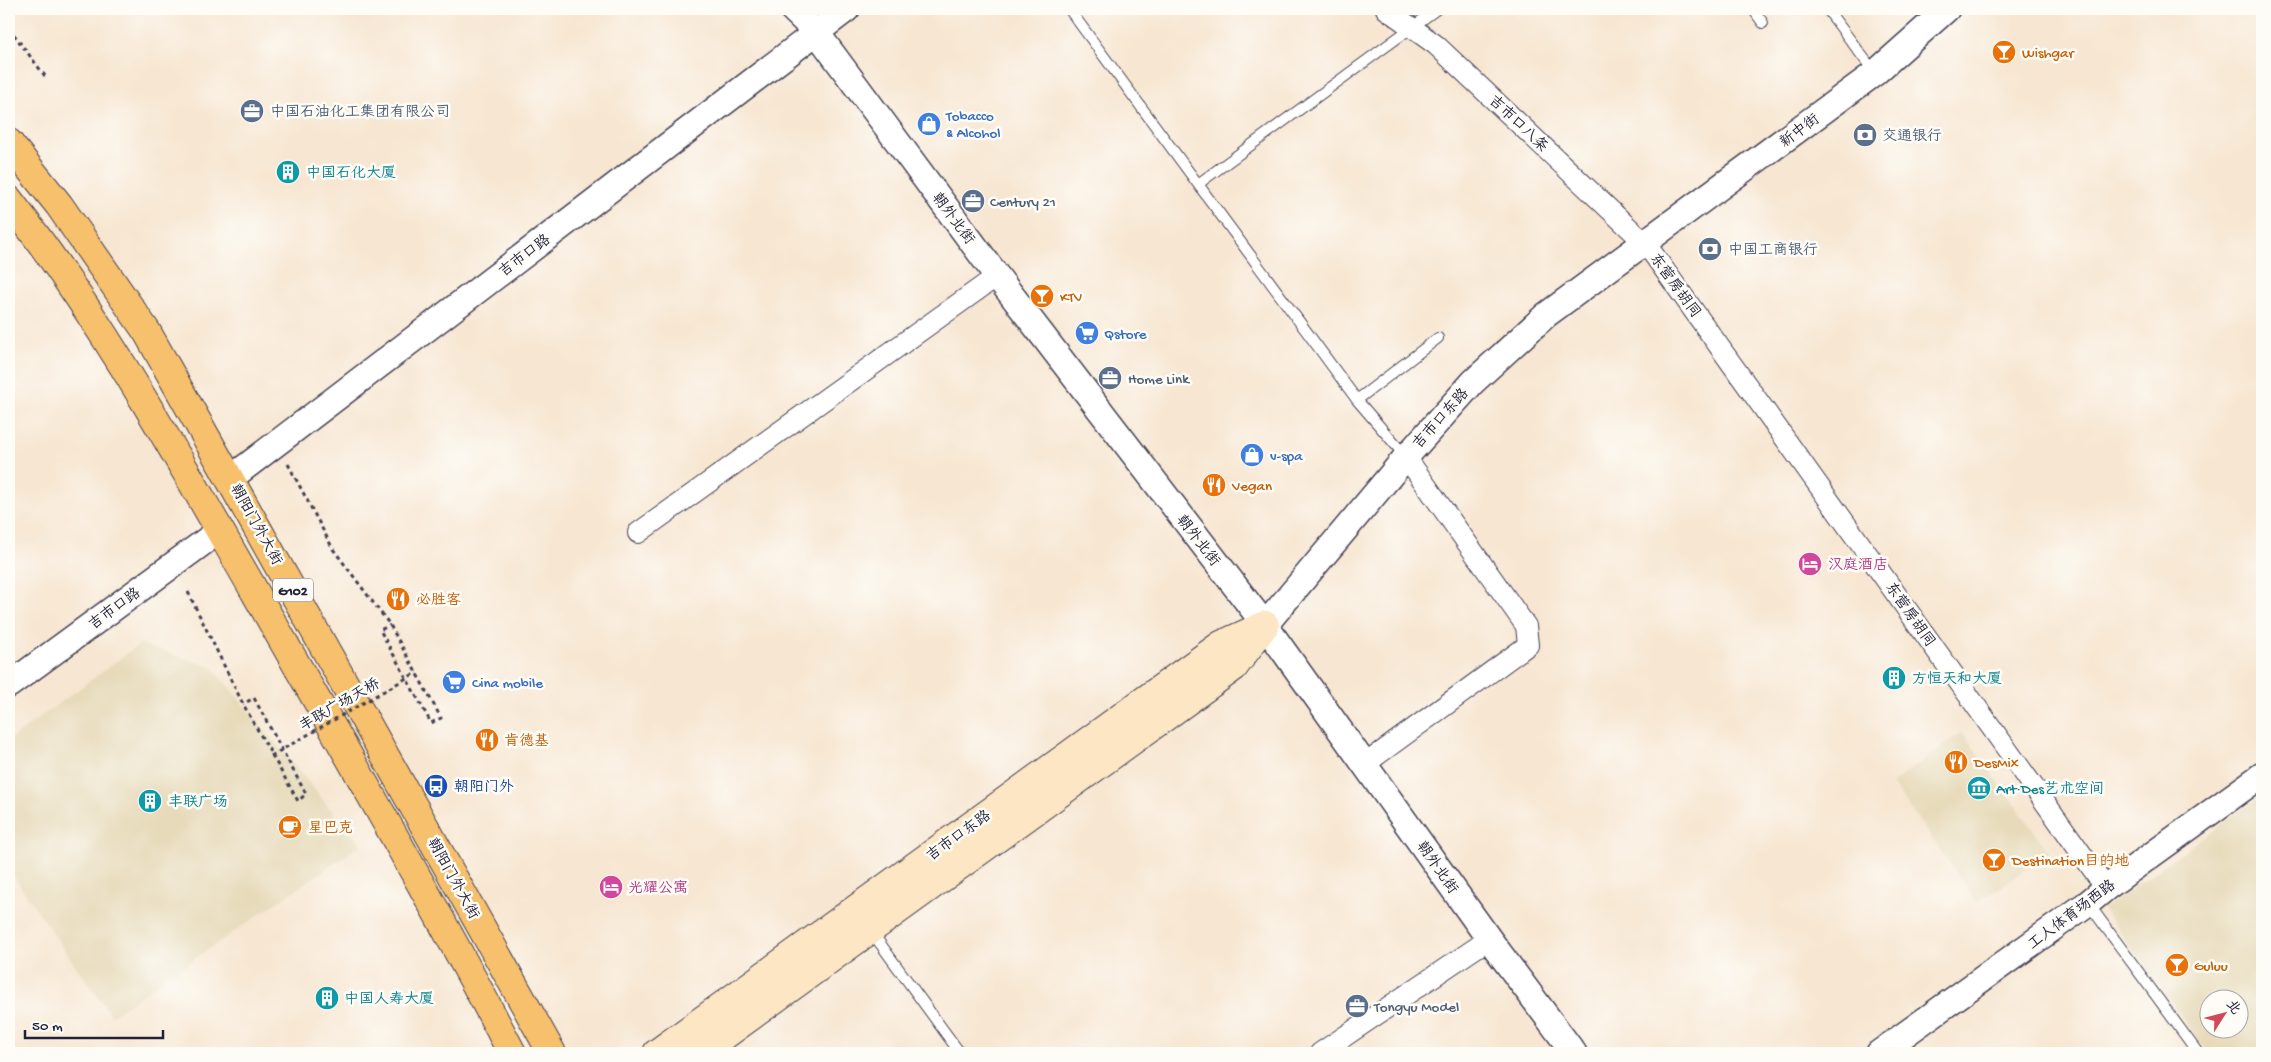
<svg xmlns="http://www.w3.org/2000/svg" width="2271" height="1062" font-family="'Gochi Hand','LXGW WenKai TC',sans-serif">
	<rect width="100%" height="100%" fill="#fdfcf7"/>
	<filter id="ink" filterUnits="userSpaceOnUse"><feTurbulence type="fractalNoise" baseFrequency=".02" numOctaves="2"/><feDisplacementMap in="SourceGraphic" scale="10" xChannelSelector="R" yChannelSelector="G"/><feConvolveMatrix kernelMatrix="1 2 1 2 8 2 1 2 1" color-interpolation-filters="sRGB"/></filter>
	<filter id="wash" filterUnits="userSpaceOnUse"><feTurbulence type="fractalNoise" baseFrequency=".0096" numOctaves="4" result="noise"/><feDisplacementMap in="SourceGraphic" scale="20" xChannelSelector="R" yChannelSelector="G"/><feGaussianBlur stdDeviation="1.12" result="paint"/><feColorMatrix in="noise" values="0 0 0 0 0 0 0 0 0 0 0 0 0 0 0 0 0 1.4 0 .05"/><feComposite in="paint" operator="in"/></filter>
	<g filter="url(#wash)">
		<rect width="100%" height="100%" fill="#f7e6d1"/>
		<!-- built -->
		<path fill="#e7daba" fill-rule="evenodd" d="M140 644 212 667 361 845 111 1016 9 870V740Z
			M1962 732 2049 852 1978 903 1892 783Z
			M2262 795V1053H2208L2103 909ZM2208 1000H2238V1030H2208Z"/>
	</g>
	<g filter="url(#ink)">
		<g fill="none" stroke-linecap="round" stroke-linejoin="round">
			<!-- service casing -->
			<g stroke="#423f52" stroke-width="12">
				<path id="service" d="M1069 9 1357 400 1406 457
					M1753 9 1763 23
					M1827 9 1875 73
					M1198 184 1437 9
					M1357 400 1438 338
					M2088 903 2198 1053
					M871 931 960 1053"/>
			</g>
			<!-- minor casing -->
			<g stroke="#423f52" stroke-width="22">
				<path id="minor" d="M1386 9 1436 45 1646 244 2106 888
					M638 533 997 276
					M1365 764 1528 645 1526 626 1406 457
					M1320 1053 1489 939"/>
			</g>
			<!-- tertiary casing -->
			<g stroke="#423f52" stroke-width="28">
				<path id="tertiary" d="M792 9 817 33 997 276 1265 625 1489 939 1574 1053
					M231 478 847 9
					M1265 625 1406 457 1473 382 1546 315 1875 73 1947 9
					M9 685 219 531
					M1879 1053 2088 903 2106 888 2262 775"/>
			</g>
			<!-- secondary casing -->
			<g stroke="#423f52" stroke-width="30">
				<path id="secondary" d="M657 1053 1221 645 1265 625
					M700 1053 1234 667 1264 626"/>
			</g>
			<!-- trunk casing -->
			<g stroke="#423f52" stroke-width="30">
				<path id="trunk" d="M9 143 59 205 147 332 552 1053
					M9 200C104 322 178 458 255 592 342 745 431 897 512 1053"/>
			</g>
			<!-- path -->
			<path stroke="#423f52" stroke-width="3" stroke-dasharray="4 4" stroke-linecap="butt" d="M9 28 45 76
				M288 464 333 549 390 625 441 718 431 723 380 630 390 625
				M188 592 243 704 298 801 306 794 254 698 243 704"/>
			<!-- service -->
			<use href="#service" stroke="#fff" stroke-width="10"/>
			<!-- minor -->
			<use href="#minor" stroke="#fff" stroke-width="20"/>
			<!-- tertiary -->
			<use href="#tertiary" stroke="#fff" stroke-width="25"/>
			<!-- secondary -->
			<use href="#secondary" stroke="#fce6c4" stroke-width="28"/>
			<!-- trunk -->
			<use href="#trunk" stroke="#f7c06c" stroke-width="28"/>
			<!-- path-bridge -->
			<path stroke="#423f52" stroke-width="3" stroke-dasharray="4 4" stroke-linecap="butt" d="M271 756 417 672"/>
		</g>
	</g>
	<!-- icons -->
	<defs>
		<g id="bar-disc" transform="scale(1.25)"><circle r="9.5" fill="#e8710a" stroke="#fdfcf7"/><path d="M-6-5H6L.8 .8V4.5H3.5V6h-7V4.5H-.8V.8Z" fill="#fff"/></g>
		<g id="office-disc" transform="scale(1.25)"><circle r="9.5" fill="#5c6f8a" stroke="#fdfcf7"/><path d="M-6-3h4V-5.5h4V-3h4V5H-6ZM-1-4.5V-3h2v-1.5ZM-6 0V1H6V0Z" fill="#fff"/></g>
		<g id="shop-disc" transform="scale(1.25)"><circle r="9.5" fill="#3f7fe0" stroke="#fdfcf7"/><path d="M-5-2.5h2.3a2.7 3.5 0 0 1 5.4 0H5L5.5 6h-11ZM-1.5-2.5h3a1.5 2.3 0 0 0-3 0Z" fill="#fff"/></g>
		<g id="bank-disc" transform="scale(1.25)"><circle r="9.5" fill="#5c6f8a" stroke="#fdfcf7"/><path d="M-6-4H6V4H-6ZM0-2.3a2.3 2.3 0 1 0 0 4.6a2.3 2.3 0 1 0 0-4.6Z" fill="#fff"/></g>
		<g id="building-disc" transform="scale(1.25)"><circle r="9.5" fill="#0f9aa8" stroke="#fdfcf7"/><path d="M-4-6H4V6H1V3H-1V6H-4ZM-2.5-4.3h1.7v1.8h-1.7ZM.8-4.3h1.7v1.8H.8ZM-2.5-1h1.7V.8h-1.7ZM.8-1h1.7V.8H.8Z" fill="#fff"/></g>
		<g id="supermarket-disc" transform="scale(1.25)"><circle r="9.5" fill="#3f7fe0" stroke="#fdfcf7"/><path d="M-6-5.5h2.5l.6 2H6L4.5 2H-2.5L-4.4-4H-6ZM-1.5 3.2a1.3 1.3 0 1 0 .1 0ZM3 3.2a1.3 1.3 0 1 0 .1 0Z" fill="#fff"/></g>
		<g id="restaurant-disc" transform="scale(1.25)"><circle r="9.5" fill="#e8710a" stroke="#fdfcf7"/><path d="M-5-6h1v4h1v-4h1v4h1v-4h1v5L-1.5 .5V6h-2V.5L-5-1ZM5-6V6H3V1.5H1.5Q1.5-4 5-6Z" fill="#fff"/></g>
		<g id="hotel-disc" transform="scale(1.25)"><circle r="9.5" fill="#d1479c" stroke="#fdfcf7"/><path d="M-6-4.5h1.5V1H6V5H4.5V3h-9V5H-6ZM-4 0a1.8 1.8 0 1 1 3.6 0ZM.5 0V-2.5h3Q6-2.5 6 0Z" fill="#fff"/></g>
		<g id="bus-disc" transform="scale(1.25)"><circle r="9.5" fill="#1a4fb4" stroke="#fdfcf7"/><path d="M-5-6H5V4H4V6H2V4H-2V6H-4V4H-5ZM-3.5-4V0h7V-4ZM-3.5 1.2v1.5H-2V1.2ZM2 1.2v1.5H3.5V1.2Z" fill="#fff"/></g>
		<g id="museum-disc" transform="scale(1.25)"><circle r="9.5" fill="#0f9aa8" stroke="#fdfcf7"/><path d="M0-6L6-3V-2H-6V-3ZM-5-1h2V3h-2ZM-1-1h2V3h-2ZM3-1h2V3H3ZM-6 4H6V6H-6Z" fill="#fff"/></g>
		<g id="cafe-disc" transform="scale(1.25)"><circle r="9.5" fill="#e8710a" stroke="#fdfcf7"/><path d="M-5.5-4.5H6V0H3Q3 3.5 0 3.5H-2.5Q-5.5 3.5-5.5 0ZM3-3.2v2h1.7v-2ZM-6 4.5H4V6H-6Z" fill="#fff"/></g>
	</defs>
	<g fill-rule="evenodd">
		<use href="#bar-disc" x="2004" y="52"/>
		<use href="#office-disc" x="252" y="111"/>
		<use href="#shop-disc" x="929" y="124"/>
		<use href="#bank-disc" x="1865" y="135"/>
		<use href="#building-disc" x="288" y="172"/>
		<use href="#office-disc" x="973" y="201"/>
		<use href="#bank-disc" x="1710" y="249"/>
		<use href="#bar-disc" x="1042" y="296"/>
		<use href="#supermarket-disc" x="1087" y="333"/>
		<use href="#office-disc" x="1110" y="378"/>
		<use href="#shop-disc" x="1252" y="455"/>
		<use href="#restaurant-disc" x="1214" y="485"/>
		<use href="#hotel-disc" x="1810" y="564"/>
		<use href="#restaurant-disc" x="398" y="599"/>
		<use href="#building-disc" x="1894" y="678"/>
		<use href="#supermarket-disc" x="454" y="682"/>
		<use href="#restaurant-disc" x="487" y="740"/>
		<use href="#restaurant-disc" x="1956" y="762"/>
		<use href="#bus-disc" x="436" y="786"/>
		<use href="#museum-disc" x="1979" y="788"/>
		<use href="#building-disc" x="150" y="801"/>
		<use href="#cafe-disc" x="290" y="827"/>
		<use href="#bar-disc" x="1994" y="860"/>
		<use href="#hotel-disc" x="611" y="887"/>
		<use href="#bar-disc" x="2177" y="965"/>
		<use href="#building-disc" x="327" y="998"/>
		<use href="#office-disc" x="1357" y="1006"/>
	</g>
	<g text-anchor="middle" stroke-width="5" stroke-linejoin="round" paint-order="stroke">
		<!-- shield labels -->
		<rect fill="#fdfcf7" stroke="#646373" stroke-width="1" x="273" y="578.5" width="40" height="23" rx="4"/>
		<g font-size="14" font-weight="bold" fill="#22223b">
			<text x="293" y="595">G102</text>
		</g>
		<!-- food labels -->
		<g font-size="15" fill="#c56008" stroke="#fdfcf7" text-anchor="start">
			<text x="2022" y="57">Wishgar</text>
			<text x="1060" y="301">KTV</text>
			<text x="1232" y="490">Vegan</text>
			<text x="416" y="604">必胜客</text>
			<text x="504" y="745">肯德基</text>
			<text x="1974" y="767">DesMix</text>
			<text x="308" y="832">星巴克</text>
			<text x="2012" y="865">Destination目的地</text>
			<text x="2194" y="970">Guluu</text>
		</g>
		<!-- service labels -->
		<g font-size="15" fill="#4e5e75" stroke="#fdfcf7" text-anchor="start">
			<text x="270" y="116">中国石油化工集团有限公司</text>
			<text x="1882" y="140">交通银行</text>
			<text x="990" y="206">Century 21</text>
			<text x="1728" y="254">中国工商银行</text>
			<text x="1128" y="383">Home Link</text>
			<text x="1374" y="1011">Tongyu Model</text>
		</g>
		<!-- shop labels -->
		<g font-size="15" fill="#366cbe" stroke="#fdfcf7" text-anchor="start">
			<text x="946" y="120">Tobacco<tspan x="946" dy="17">&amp; Alcohol</tspan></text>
			<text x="1104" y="338">Qstore</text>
			<text x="1270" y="460">v-spa</text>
			<text x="472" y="687">Cina mobile</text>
		</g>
		<!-- street labels -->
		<g font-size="15" fill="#22223b" stroke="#fdfcf7">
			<text transform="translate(1519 123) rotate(43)" y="5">吉市口八条</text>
			<text transform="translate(1799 130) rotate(-37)" y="5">新中街</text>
			<text transform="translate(954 218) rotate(53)" y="5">朝外北街</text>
			<text transform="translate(524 255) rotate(-37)" y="5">吉市口路</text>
			<text transform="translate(1676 285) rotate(54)" y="5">东营房胡同</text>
			<text transform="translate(1440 418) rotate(-48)" y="5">吉市口东路</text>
			<text transform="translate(257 524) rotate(61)" y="5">朝阳门外大街</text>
			<text transform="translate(1199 540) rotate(52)" y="5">朝外北街</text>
			<text transform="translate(114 608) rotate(-36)" y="5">吉市口路</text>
			<text transform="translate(1911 614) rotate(55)" y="5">东营房胡同</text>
			<text transform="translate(339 704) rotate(-30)" y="5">丰联广场天桥</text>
			<text transform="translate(958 835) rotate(-36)" y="5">吉市口东路</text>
			<text transform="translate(1438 867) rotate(55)" y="5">朝外北街</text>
			<text transform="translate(454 878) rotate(61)" y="5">朝阳门外大街</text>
			<text transform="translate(2071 914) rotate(-37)" y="5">工人体育场西路</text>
		</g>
		<!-- culture labels -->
		<g font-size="15" fill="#0d838f" stroke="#fdfcf7" text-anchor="start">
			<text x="306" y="177">中国石化大厦</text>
			<text x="1912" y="683">方恒天和大厦</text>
			<text x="1996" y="793">Art·Des艺术空间</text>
			<text x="168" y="806">丰联广场</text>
			<text x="344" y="1003">中国人寿大厦</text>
		</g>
		<!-- hotel labels -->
		<g font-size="15" fill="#b23c85" stroke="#fdfcf7" text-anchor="start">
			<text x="1828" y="569">汉庭酒店</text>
			<text x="628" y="892">光耀公寓</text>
		</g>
		<!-- transit labels -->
		<g font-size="15" fill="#164399" stroke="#fdfcf7" text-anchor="start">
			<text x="454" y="791">朝阳门外</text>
		</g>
	</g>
	<!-- margin -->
	<rect width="2271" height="1062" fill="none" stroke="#fdfcf7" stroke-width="30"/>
	<!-- north arrow -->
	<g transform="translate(2224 1014) rotate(54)"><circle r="24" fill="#fdfcf7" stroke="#a5a5ac"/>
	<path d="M0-4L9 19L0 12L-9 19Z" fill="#d1495b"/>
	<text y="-8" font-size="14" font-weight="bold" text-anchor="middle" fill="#22223b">北</text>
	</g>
	<!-- scale -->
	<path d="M25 1030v8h138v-8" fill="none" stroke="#22223b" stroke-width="2.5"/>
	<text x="32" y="1030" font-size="15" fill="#22223b" stroke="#fdfcf7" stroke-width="4" paint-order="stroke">50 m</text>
</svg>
